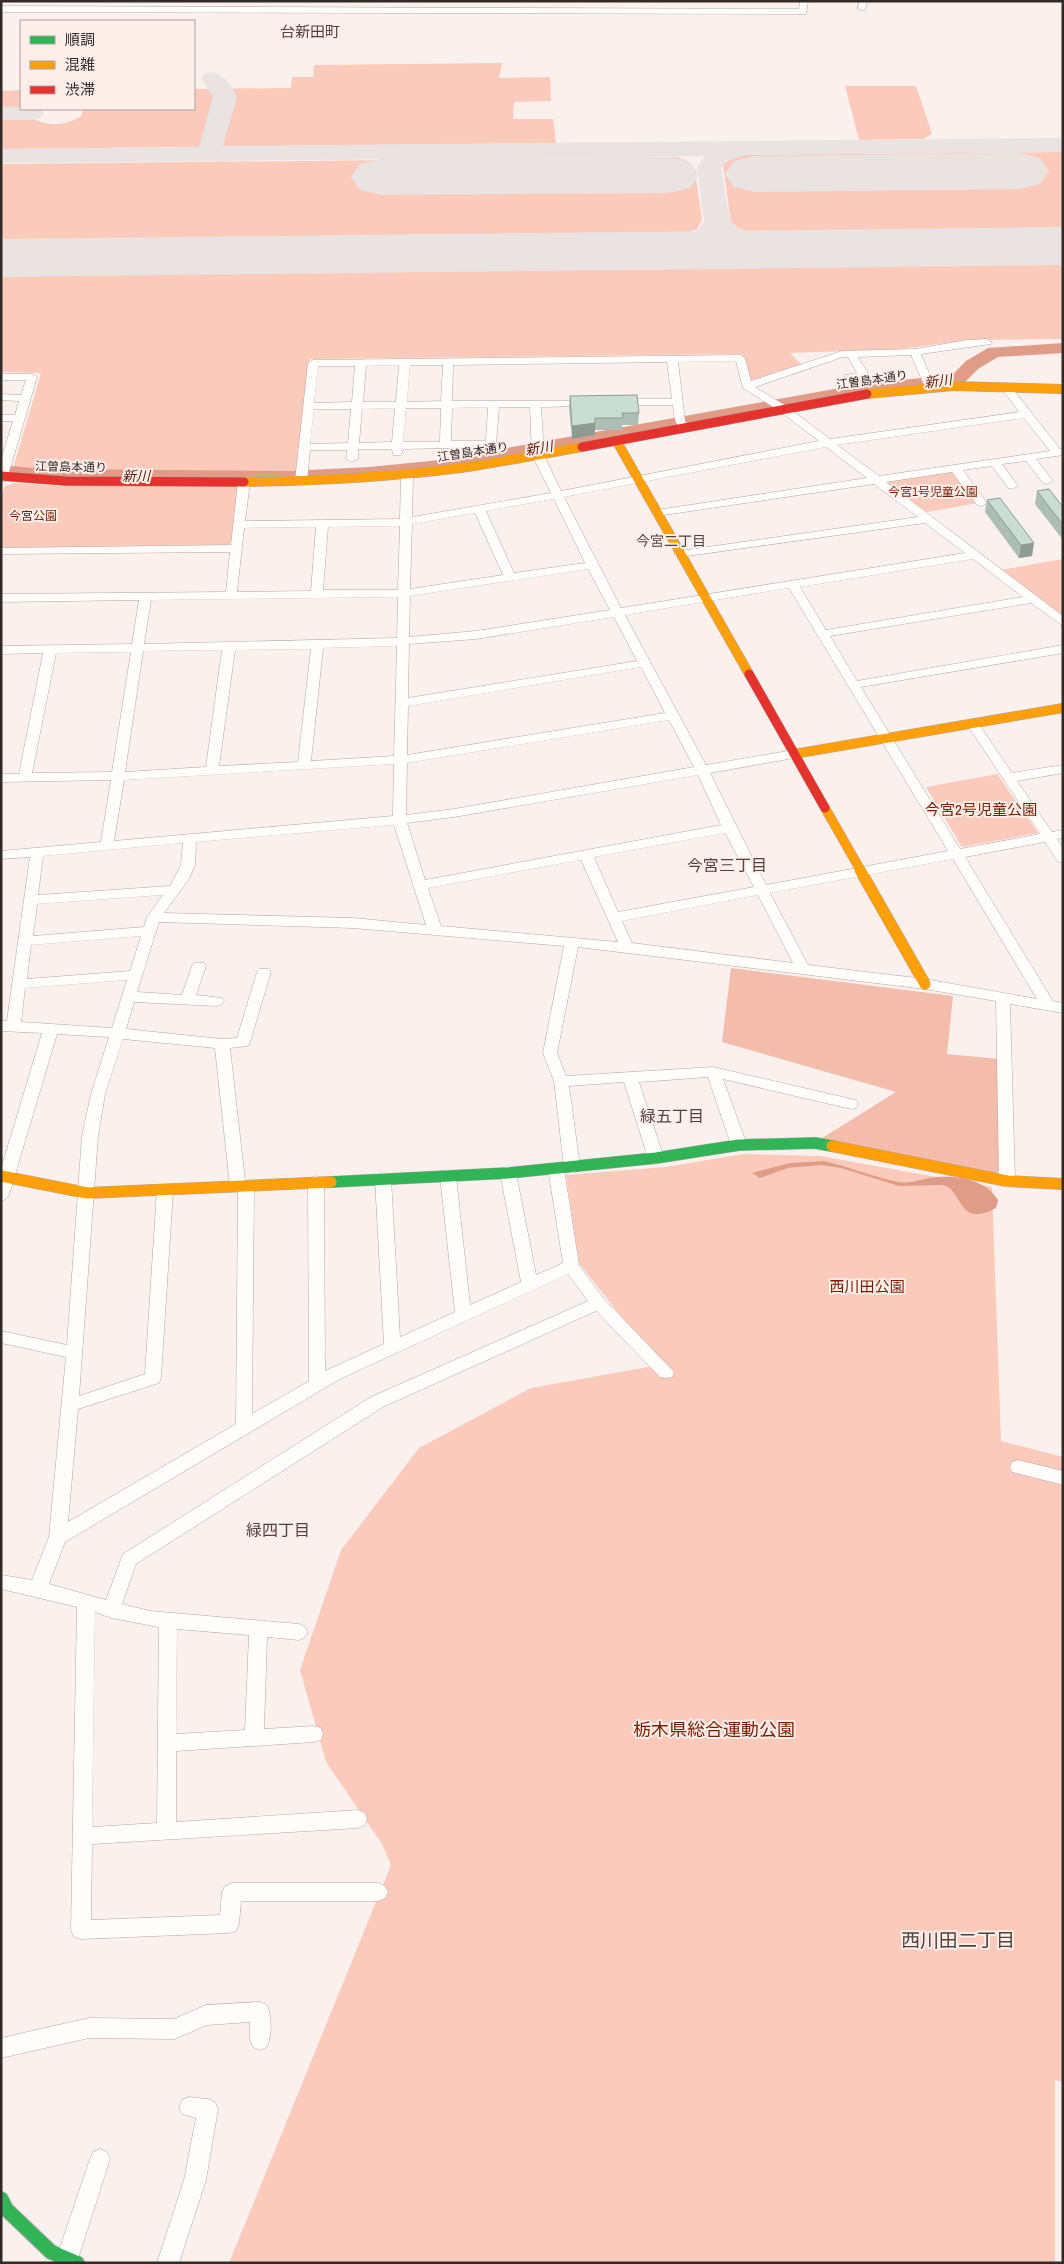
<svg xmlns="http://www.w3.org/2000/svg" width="1064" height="2264" font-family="'Archivo Narrow','Noto Sans JP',sans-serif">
	<rect width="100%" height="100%" fill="#faf1ee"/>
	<!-- green -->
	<path fill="#fccabb" d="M502 63 499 78 550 77 551 101 514 102 513 119H553L556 143 1 149V91L21 90V109H35L32 113 34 119C48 127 68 125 81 116L83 109H194V89L291 88 292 77H313L314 65Z
		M845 86H916L932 134 923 139 859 140Z
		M1063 152V232L753 234 739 230 731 223 723 165 733 157 747 155Z
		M677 157 689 162 695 171 702 220 697 229 682 236 1 244V164Z
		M1063 261V339L968 340 901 349 790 353 802 365 749 381 742 354 310 359 299 470 294 474 25 471 16 469 14 465 41 373 1 372V273Z
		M954 471 978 503 927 512 887 484 890 480Z
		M13 483 69 486H238L233 542 227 545 1 548V499L4 487Z
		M1063 559V618L1001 570Z
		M997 774 1038 833 962 847 926 787Z
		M743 1154 820 1156 992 1187 1001 1441 1063 1457V2082L1055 2080V2263H229L391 1865 382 1844 326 1762 300 1670 341 1550 419 1448 531 1388 665 1364 656 1361 579 1263 566 1175 666 1167Z"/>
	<!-- forest -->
	<path fill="#f4bcaa" d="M731 968 953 996 947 1054 999 1059 1002 1168 995 1174 819 1140 896 1092 722 1042Z"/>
	<!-- water -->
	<path fill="#e19c88" d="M824 1161C850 1167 873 1177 899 1182 909 1184 919 1180 929 1178 952 1174 986 1178 998 1200L996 1208C957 1229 963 1189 943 1185L899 1186 841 1168 821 1165 788 1168 760 1178 752 1173 790 1163Z"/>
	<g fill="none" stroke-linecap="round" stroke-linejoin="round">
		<!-- river -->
		<path fill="#e19c88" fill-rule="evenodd" d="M1063 343V353L998 357 978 369 963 384 957 385 862 394 440 472 369 479 289 483 44 481 1 477V465L44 469 289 471 369 467 440 460 862 384 952 375 966 361 988 348Z"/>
		<!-- taxiway -->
		<path fill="#e9e3e1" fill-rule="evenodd" d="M212 72C225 75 231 85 237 97L223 146 1063 138V152L745 155 727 161 721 168 730 221C744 236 776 237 784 249L780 254C761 259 735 248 718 238 703 252 668 262 647 256L643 251 647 246C666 241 694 241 704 221L697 167 705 156 1 163V149L199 147 213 97 201 79 204 74Z
			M1 106 41 109 44 113 40 118 32 120H1Z"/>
		<!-- runway -->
		<path fill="#e9e3e1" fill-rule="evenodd" d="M1019 153 1040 158 1049 171 1040 184 1019 189 755 192 734 187 725 174 734 161 755 156Z
			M669 157 690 162 699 175 690 188 669 193 381 195 360 190 351 177 360 164 381 159Z
			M1063 227V265L1 277V239Z"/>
		<!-- street casing -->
		<g stroke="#aea7a4" stroke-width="1">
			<path id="street" d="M800 1H808L806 14 1 12V6L799 9Z
				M859 1H867L865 11 858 9Z
				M987 339 992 342 991 344 921 354 935 387 930 390 925 387 911 355 858 357 869 375 864 378 845 379V375L857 373 848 357H843L755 387 786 406 830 439 1019 412 1000 386 1005 383 1009 384 1060 449H1063V455L1036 459 1053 481 1047 484 1043 483 1026 461 1002 464 1018 486 1012 489 1008 488 992 466 963 470 987 503 981 506 977 505 952 472 886 482 1063 616V626L1031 603 830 636 857 681 1063 645V653L861 687 960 849 1040 834 966 723 968 720H976L1012 773 1063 765V773L1017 781 1052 832 1063 830V838L1057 839 1063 849V863L1058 862 1045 842 965 857 1053 1001 1063 1003V1013L1010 1004 1015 1181 1012 1185 1007 1187 1002 1185 999 1181 996 1001 925 989 578 947 557 1053 566 1076 713 1067 851 1099 856 1100 858 1104 856 1108 851 1109 723 1079 747 1145 744 1149 739 1150 734 1149 731 1145 708 1077 639 1082 664 1158 661 1162 656 1164 651 1162 648 1158 624 1082 569 1086 580 1167 577 1171 572 1173 567 1171 564 1167 554 1081 543 1053 564 946 353 928 159 922 137 992 182 995 192 966 194 963H204L206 966 196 995 222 998 224 1001 222 1004 217 1006 134 1002 126 1029 222 1039 237 1038 257 972 259 969H269L271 972 250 1042 248 1046 230 1048 245 1181 251 1182 254 1186 252 1414 309 1381 308 1182 311 1178 316 1176 321 1178 324 1182 325 1371 384 1344 375 1179 378 1175 383 1173 388 1175 391 1179 400 1337 455 1312 440 1176 443 1172 448 1170 453 1172 456 1176 470 1305 521 1282 500 1173 503 1169 508 1167 513 1169 516 1173 536 1275 563 1263 548 1169 551 1165 556 1163 561 1165 564 1169 579 1265 604 1299 674 1372 672 1377 666 1378 660 1377 596 1311 383 1407 136 1564 122 1604 150 1611 299 1624 305 1627 308 1632 305 1637 299 1640 267 1637 264 1729 314 1726 321 1728 323 1734 321 1740 314 1742 176 1751V1822L358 1810 365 1813 367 1819 365 1825 358 1828 92 1844 91 1920 220 1915 222 1892 225 1886 232 1883H378L385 1886 388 1892 385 1898 378 1901H241L239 1924 236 1931 229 1933 81 1939 74 1937 71 1930 77 1607 1 1589V1575L32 1580 49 1537 66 1357 1 1343V1331L67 1345 82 1136 91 1094 109 1037 57 1034 9 1195 6 1199 1 1201V1169L42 1033 1 1031V1021H7L30 857 1 859V851L101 842 111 780 1 782V774H19L43 653 1 654V646L132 644 139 600 1 602V594L226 592 230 552 1 554V548L231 545 238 482 244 479 250 482 245 521 400 519 401 475 407 472 413 475 412 517 551 493 532 455 530 407H499L496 444 491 447 403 449 401 455H393L392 449H358V459L352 462 346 459 347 450H310L307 481 305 483H297L295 481 308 363 313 360 740 355 745 358 751 381 842 351 915 349 967 340ZM736 361 743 388 778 410 819 441 561 491 544 455 541 407 588 406 592 405V401H452L453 365 667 362 672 399H619L614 402 619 405H673C674 415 674 427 685 430L690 427 685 421 678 362ZM399 365 396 402H363L366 366ZM410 365H443L441 401 407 402ZM318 366H355L352 402 314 403ZM488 407 486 441H451L452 408ZM395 408 392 442 359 443 362 409ZM406 408H441L440 442H403ZM314 409H351L348 443 310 444ZM1024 418 1050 451 879 476 837 445ZM826 447 867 478 657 510 651 513 657 516 874 484 918 517 680 551 674 554 680 557 925 523 965 553 621 608 564 497ZM554 499 585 563 514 573 486 511ZM475 513 503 575 410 589 412 524ZM400 526 398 590H323L328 527ZM316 527 311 591 237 592 244 528ZM973 559 1023 597 826 630 800 587ZM588 569 610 610 476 631 409 637 410 596ZM789 588 948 851 766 885 710 773 794 758 800 754 794 750 706 765 625 615ZM398 597 397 638 144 644 151 600ZM614 617 637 661 408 698 409 644 476 639ZM397 646 394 756 311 761 323 648ZM311 649 298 762 219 766 235 650ZM222 650 206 767 125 772 143 651ZM131 652 112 772 32 773 56 653ZM641 667 665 713 407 755 408 706ZM669 720 694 767 454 809 406 815 407 763ZM394 764 393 816 114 841 124 780ZM698 775 721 825 425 880 407 823 454 817ZM394 825 426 925 353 918 164 913 189 879 195 865 196 842ZM725 833 754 887 618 912 594 857ZM183 843 181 865 170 886 38 895 43 856ZM953 859 1037 999 925 979 808 965 770 893ZM581 860 618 942 441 926 428 888ZM163 895 147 917 144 927 33 936 37 904ZM758 895 793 963 632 943 622 921ZM141 936 130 971 27 979 31 945ZM127 980 112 1028 21 1022 25 988ZM123 1039 215 1048 230 1186 233 1190 238 1192 236 1424 68 1522 78 1409 159 1383 161 1378 173 1190 170 1186 165 1184 160 1186 157 1190 145 1374 79 1396 98 1136 105 1094ZM568 1274 588 1301 371 1397 123 1554 106 1600 49 1584 65 1542 340 1379ZM95 1612 111 1618 159 1627 157 1823 92 1827ZM177 1629 249 1635 245 1730 176 1734Z
				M1 374H32L37 377 7 479 1 482V460L13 421H1V415H15L19 401 1 400V394L21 395 26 380H1Z
				M1018 1460 1063 1471V1485L1012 1472 1010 1467 1012 1462Z
				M260 2002 267 2005C272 2017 272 2035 267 2047L260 2050 253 2047 250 2040V2022L207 2025 175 2039 89 2038 1 2058V2038L89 2018 174 2019 206 2005Z
				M189 2097 208 2099 215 2102 218 2109 206 2180 179 2263H157L184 2180 196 2118 182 2114 179 2107 182 2100Z
				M100 2149 107 2152 110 2159 78 2259 76 2263H58L56 2259 90 2159 93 2152Z"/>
		</g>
		<!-- fast-far1 casing -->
		<g stroke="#aea7a4" stroke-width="12">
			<path id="fast-far1" d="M331 1182 508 1173 656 1158 739 1145 815 1143 832 1146"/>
		</g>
		<!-- fast casing -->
		<g stroke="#aea7a4" stroke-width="16">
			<path id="fast" d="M1 2199 6 2209 51 2252 77 2263"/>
		</g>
		<!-- slow-far1 casing -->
		<g stroke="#aea7a4" stroke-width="10">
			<path id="slow-far1" d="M867 394 953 386 1063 389
				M616 440 749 674
				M244 482C317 481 389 477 461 468 502 462 542 454 582 447
				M794 754 1063 708
				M825 808 861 871"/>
		</g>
		<!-- slow casing -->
		<g stroke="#aea7a4" stroke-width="12">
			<path id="slow" d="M860 870 925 984
				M832 1146 1007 1181 1063 1184
				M1 1176 87 1193 331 1182"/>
		</g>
		<!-- jam casing -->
		<g stroke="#aea7a4" stroke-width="10">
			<path id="jam" d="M582 447 867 394
				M1 476 66 481 244 482
				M749 674 825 808"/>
		</g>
		<!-- street -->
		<use href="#street" fill="#fefdfc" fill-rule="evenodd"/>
		<!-- fast-far1 -->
		<use href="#fast-far1" stroke="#30b455" stroke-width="11"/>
		<!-- fast -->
		<use href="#fast" stroke="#30b455" stroke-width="14"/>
		<!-- slow-far1 -->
		<use href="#slow-far1" stroke="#ff9f0a" stroke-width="9"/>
		<!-- slow -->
		<use href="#slow" stroke="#ff9f0a" stroke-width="11"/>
		<!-- jam -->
		<use href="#jam" stroke="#e5322d" stroke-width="9"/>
	</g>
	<!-- wall -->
	<path fill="#aebeb6" d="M570 396 639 413 638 425H622V430H595V435L572 439 569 408Z
		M1037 491 1063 507V540L1035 504Z
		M987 500 1032 556 1019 558 985 512Z"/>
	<!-- shaded-wall -->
	<path fill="#8d9b94" d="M595 423V435L572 439V426Z
		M1034 543 1032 556 1019 558 1021 545Z"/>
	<!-- building -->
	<path fill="#caddd4" stroke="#8d9b94" d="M637 395 639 413H622L623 418H595V423L572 426 570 396Z
		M1049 489 1063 507V525L1037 491Z
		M1000 498 1034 543 1021 545 987 500Z"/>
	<g text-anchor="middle" stroke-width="4" stroke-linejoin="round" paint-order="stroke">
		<!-- far-street labels -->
		<g font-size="12" fill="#312a28" stroke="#feeeea">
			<text transform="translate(872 380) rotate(-8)" y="4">江曽島本通り</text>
			<text transform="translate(473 452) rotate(-9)" y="4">江曽島本通り</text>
			<text transform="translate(71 467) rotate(1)" y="4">江曽島本通り</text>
		</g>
		<!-- far-park labels -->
		<g font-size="12" fill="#731f01" stroke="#feeeea">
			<text x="933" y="496">今宮1号児童公園</text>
			<text x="33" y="520">今宮公園</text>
		</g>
		<!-- far-water labels -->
		<g font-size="14" font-style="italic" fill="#5c200e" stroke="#feeeea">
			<text transform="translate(938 381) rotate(-7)" y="5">新川</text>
			<text transform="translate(539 448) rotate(-10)" y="5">新川</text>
			<text x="136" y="481">新川</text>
		</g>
		<!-- far-neighbourhood labels -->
		<g font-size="14" fill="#51423e" stroke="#feeeea">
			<text x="671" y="546">今宮二丁目</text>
		</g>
		<!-- far-quarter labels -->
		<g font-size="15" fill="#51423e" stroke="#feeeea">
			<text x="310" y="37">台新田町</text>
		</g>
		<!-- park labels -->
		<g font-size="15" fill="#731f01" stroke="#feeeea">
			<text x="981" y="815">今宮2号児童公園</text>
			<text x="867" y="1292">西川田公園</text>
		</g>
		<!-- neighbourhood labels -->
		<g font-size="16" fill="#51423e" stroke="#feeeea">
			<text x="727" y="871">今宮三丁目</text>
			<text x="672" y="1122">緑五丁目</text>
			<text x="278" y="1536">緑四丁目</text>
		</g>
		<!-- near-park labels -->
		<g font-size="18" fill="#731f01" stroke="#feeeea">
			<text x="714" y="1736">栃木県総合運動公園</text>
		</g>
		<!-- near-neighbourhood labels -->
		<g font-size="19" fill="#51423e" stroke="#feeeea">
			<text x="958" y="1947">西川田二丁目</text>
		</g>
	</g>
	<!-- border -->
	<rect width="1064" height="2264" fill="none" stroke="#312a28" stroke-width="5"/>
	<!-- legend -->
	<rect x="20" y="20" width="175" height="90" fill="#feeeea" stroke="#aca09c"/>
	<rect x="30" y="36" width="25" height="8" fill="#30b455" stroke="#aca09c"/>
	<text x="65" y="45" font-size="15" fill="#312a28">順調</text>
	<rect x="30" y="61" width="25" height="8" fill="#ff9f0a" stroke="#aca09c"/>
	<text x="65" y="70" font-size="15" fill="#312a28">混雑</text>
	<rect x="30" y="86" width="25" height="8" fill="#e5322d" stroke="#aca09c"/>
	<text x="65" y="95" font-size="15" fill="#312a28">渋滞</text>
</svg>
